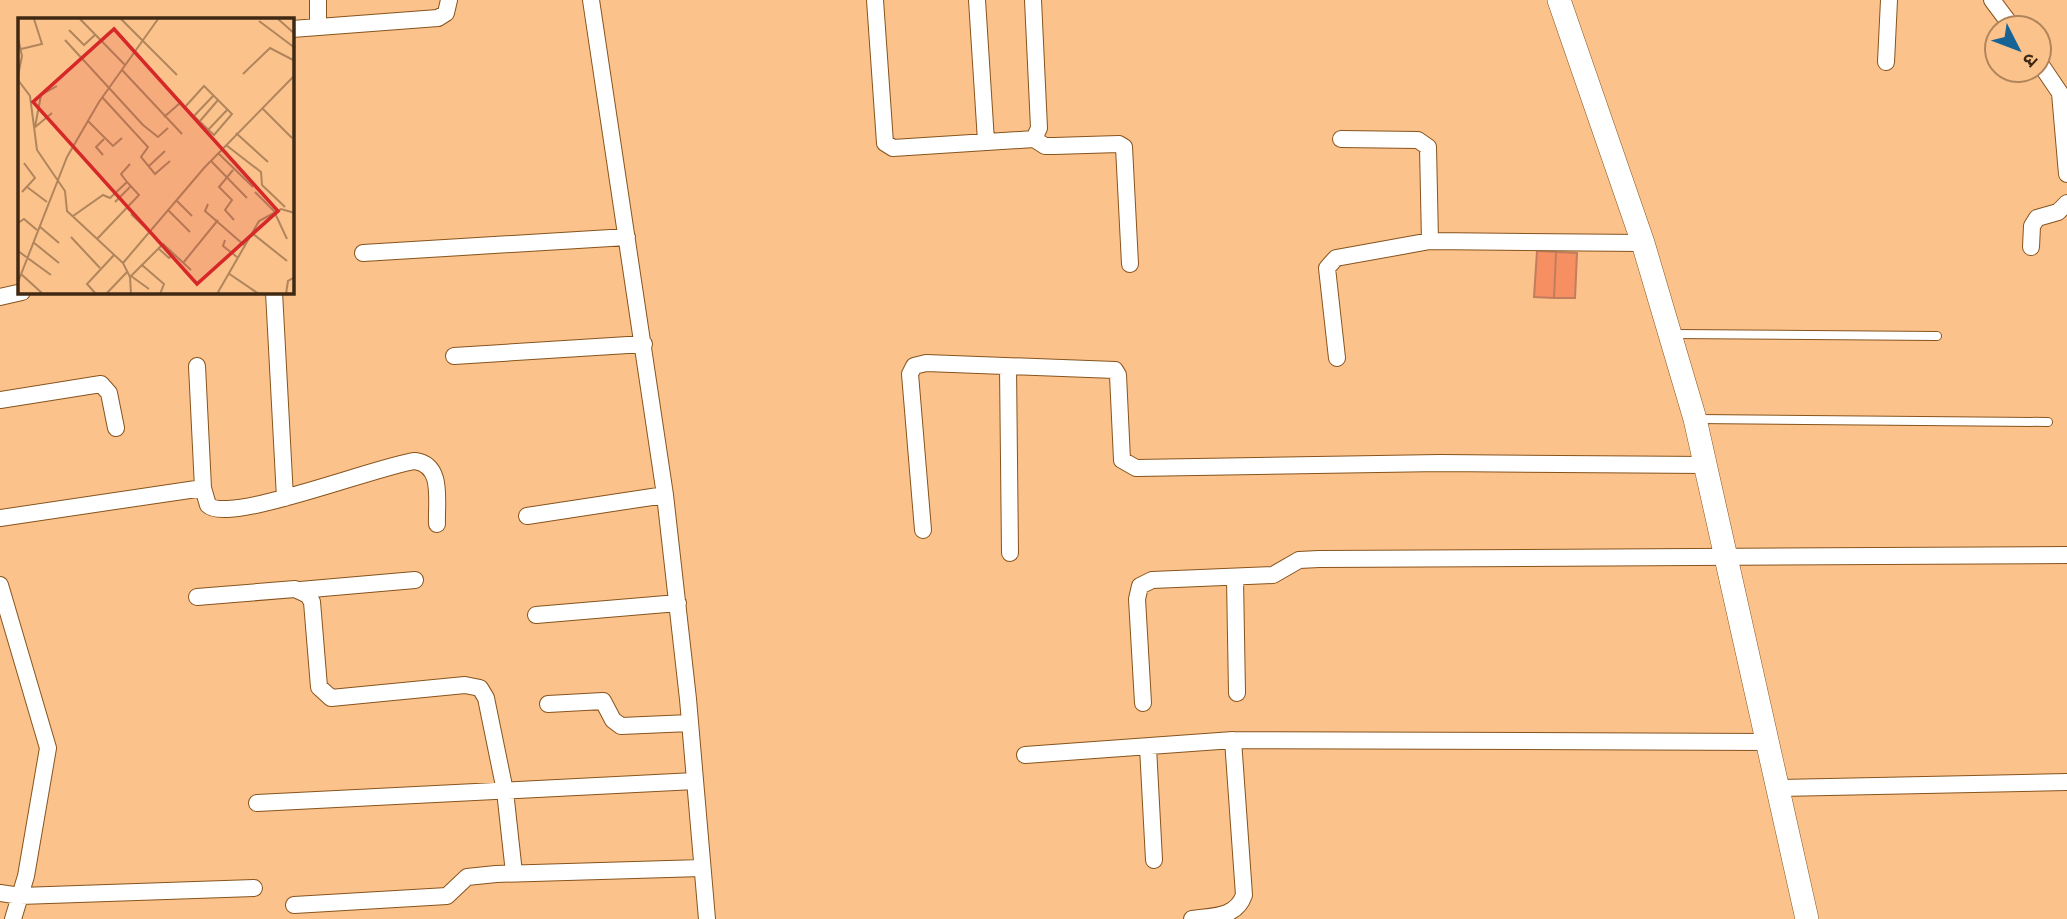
<svg xmlns="http://www.w3.org/2000/svg" width="2067" height="919" font-family="'Fira Sans','Noto Sans Devanagari',sans-serif">
	<rect width="100%" height="100%" fill="#fcc28c"/>
	<!-- building -->
	<path fill="#f68f62" stroke="#c27d5f" stroke-width="2" d="M1537 251 1556 252 1554 298 1534 297Z
		M1556 252 1577 253 1575 298H1554Z"/>
	<g fill="none" stroke-linecap="round" stroke-linejoin="round">
		<!-- service casing -->
		<g stroke="#87541d" stroke-width="10">
			<path id="service" d="M1674 334 1937 336
				M1697 419 2048 422"/>
		</g>
		<!-- minor casing -->
		<g stroke="#87541d" stroke-width="18">
			<path id="minor" d="M318 0V27
				M591 0 665 495 688 699 707 919
				M875 0 885 143 893 148 1034 139 1039 128 1033 0
				M977 0 986 141
				M1992 0 2013 28
				M292 29 438 18 446 13 449 0
				M1886 62 1889 0
				M2039 62 2060 93 2067 174
				M1034 139 1045 146H1054L1119 144 1124 147 1130 264
				M1341 139 1418 140 1428 147 1430 241
				M2031 247 2032 226 2037 218 2058 212 2067 203
				M363 253 627 237
				M274 292 285 498
				M0 297 22 292
				M454 356 644 344
				M1337 358 1327 268 1336 258 1430 241 1643 243
				M197 366 203 488
				M1008 367 1010 553
				M0 400 101 384 109 393 116 428
				M527 516 665 495
				M0 518 203 488 208 505C228 525 380 465 415 461 444 465 436 501 437 524
				M923 530 910 374 914 366 926 363 1115 370 1118 375 1122 460 1136 468 1440 463 1707 465
				M1235 579 1237 693
				M0 585 48 748 26 876 13 919
				M300 590 415 580
				M197 597 295 589 308 595 312 602 319 687 331 698 465 685 480 688 486 698 505 791 514 873
				M536 615 678 603
				M1143 703 1137 599 1140 586 1152 580 1273 575 1299 560 1319 559 2067 555
				M548 704 603 701 613 720 621 726 690 723
				M1148 747 1154 860
				M1025 755 1233 740 1767 742
				M1780 788 2067 782
				M257 803 695 781
				M0 893 20 896 254 888
				M294 905 447 896 467 877 496 874 702 868
				M1192 919C1213 916 1236 918 1244 895L1233 740"/>
		</g>
		<!-- secondary casing -->
		<g stroke="#87541d" stroke-width="24">
			<path id="secondary" d="M1559 0 1643 243 1695 419 1807 919"/>
		</g>
		<!-- service -->
		<use href="#service" stroke="#fff" stroke-width="8"/>
		<!-- minor -->
		<use href="#minor" stroke="#fff" stroke-width="16"/>
		<!-- secondary -->
		<use href="#secondary" stroke="#fff" stroke-width="23"/>
	</g>
	<!-- overview -->
	<g transform="translate(18 18)">
		<rect width="276" height="276" fill="#fcc28c"/>
		<path fill="none" stroke="#b1855c" stroke-width="2" d="M62 1 107 47M103 1 159 57M260 1 277 16M241 3 277 30M51 12 66 27 78 16M0 20 4 38 0 58M47 22 125 107 140 119 150 110M3 31 24 26 16 1M104 52 164 116M225 56 252 30 277 43M0 62 12 78 19 132 47 173 49 193 105 245 112 259 113 276M84 79 130 129 123 139 137 156 152 143M244 90 274 120M176 98 196 77M146 99 162 85 196 117 214 96 186 68 167 89M70 103 95 128 104 120M182 103 200 82M17 109 23 77 39 68M16 110 34 95M190 112 210 91M218 115 250 144M208 127 243 154 244 167 267 189M200 135 235 169M85 137 78 129 86 121M193 143 229 180M131 148 147 133M215 152 201 169 214 182 207 192 216 202M109 164 103 156 112 146M9 169 29 184M4 174 17 160 6 145M237 174 256 193 269 221M158 182 174 198M97 184 113 168M190 186 187 193 226 227M150 192 172 214M113 196 132 214M55 198 85 177 92 180 109 164 121 177 79 221M0 205 6 201 19 212M21 208 41 225M234 215 269 243M53 219 82 250M207 222 205 228 219 239M15 224 41 245M140 230 151 240 156 236M0 233 33 257M105 245 186 150 277 57M165 245 200 202M124 247 146 266 142 276M210 255 241 276M3 256 25 276M113 258 131 271M112 259 145 226 173 252M0 264 49 139 81 84 140 1M78 276 69 266 96 237M88 276 110 253M199 276 241 203 263 191 277 195M268 276 270 263 277 259"/>
		<path fill="#d62828" fill-opacity="0.15" stroke="#d62828" stroke-width="3.5" d="M96 11 260 193 179 266 15 84Z"/>
		<rect width="276" height="276" fill="none" stroke="#402913" stroke-width="3.5"/>
	</g>
	<!-- north arrow -->
	<g transform="translate(2018 49) rotate(132)"><circle r="33" fill="#fcc28c" stroke="#b1855c" stroke-width="2"/>
	<path d="M0-5L12 26L0 18L-12 26Z" fill="#176396"/>
	<text y="-10" font-size="19" font-weight="bold" text-anchor="middle" fill="#402913">उ</text>
	</g>
</svg>
